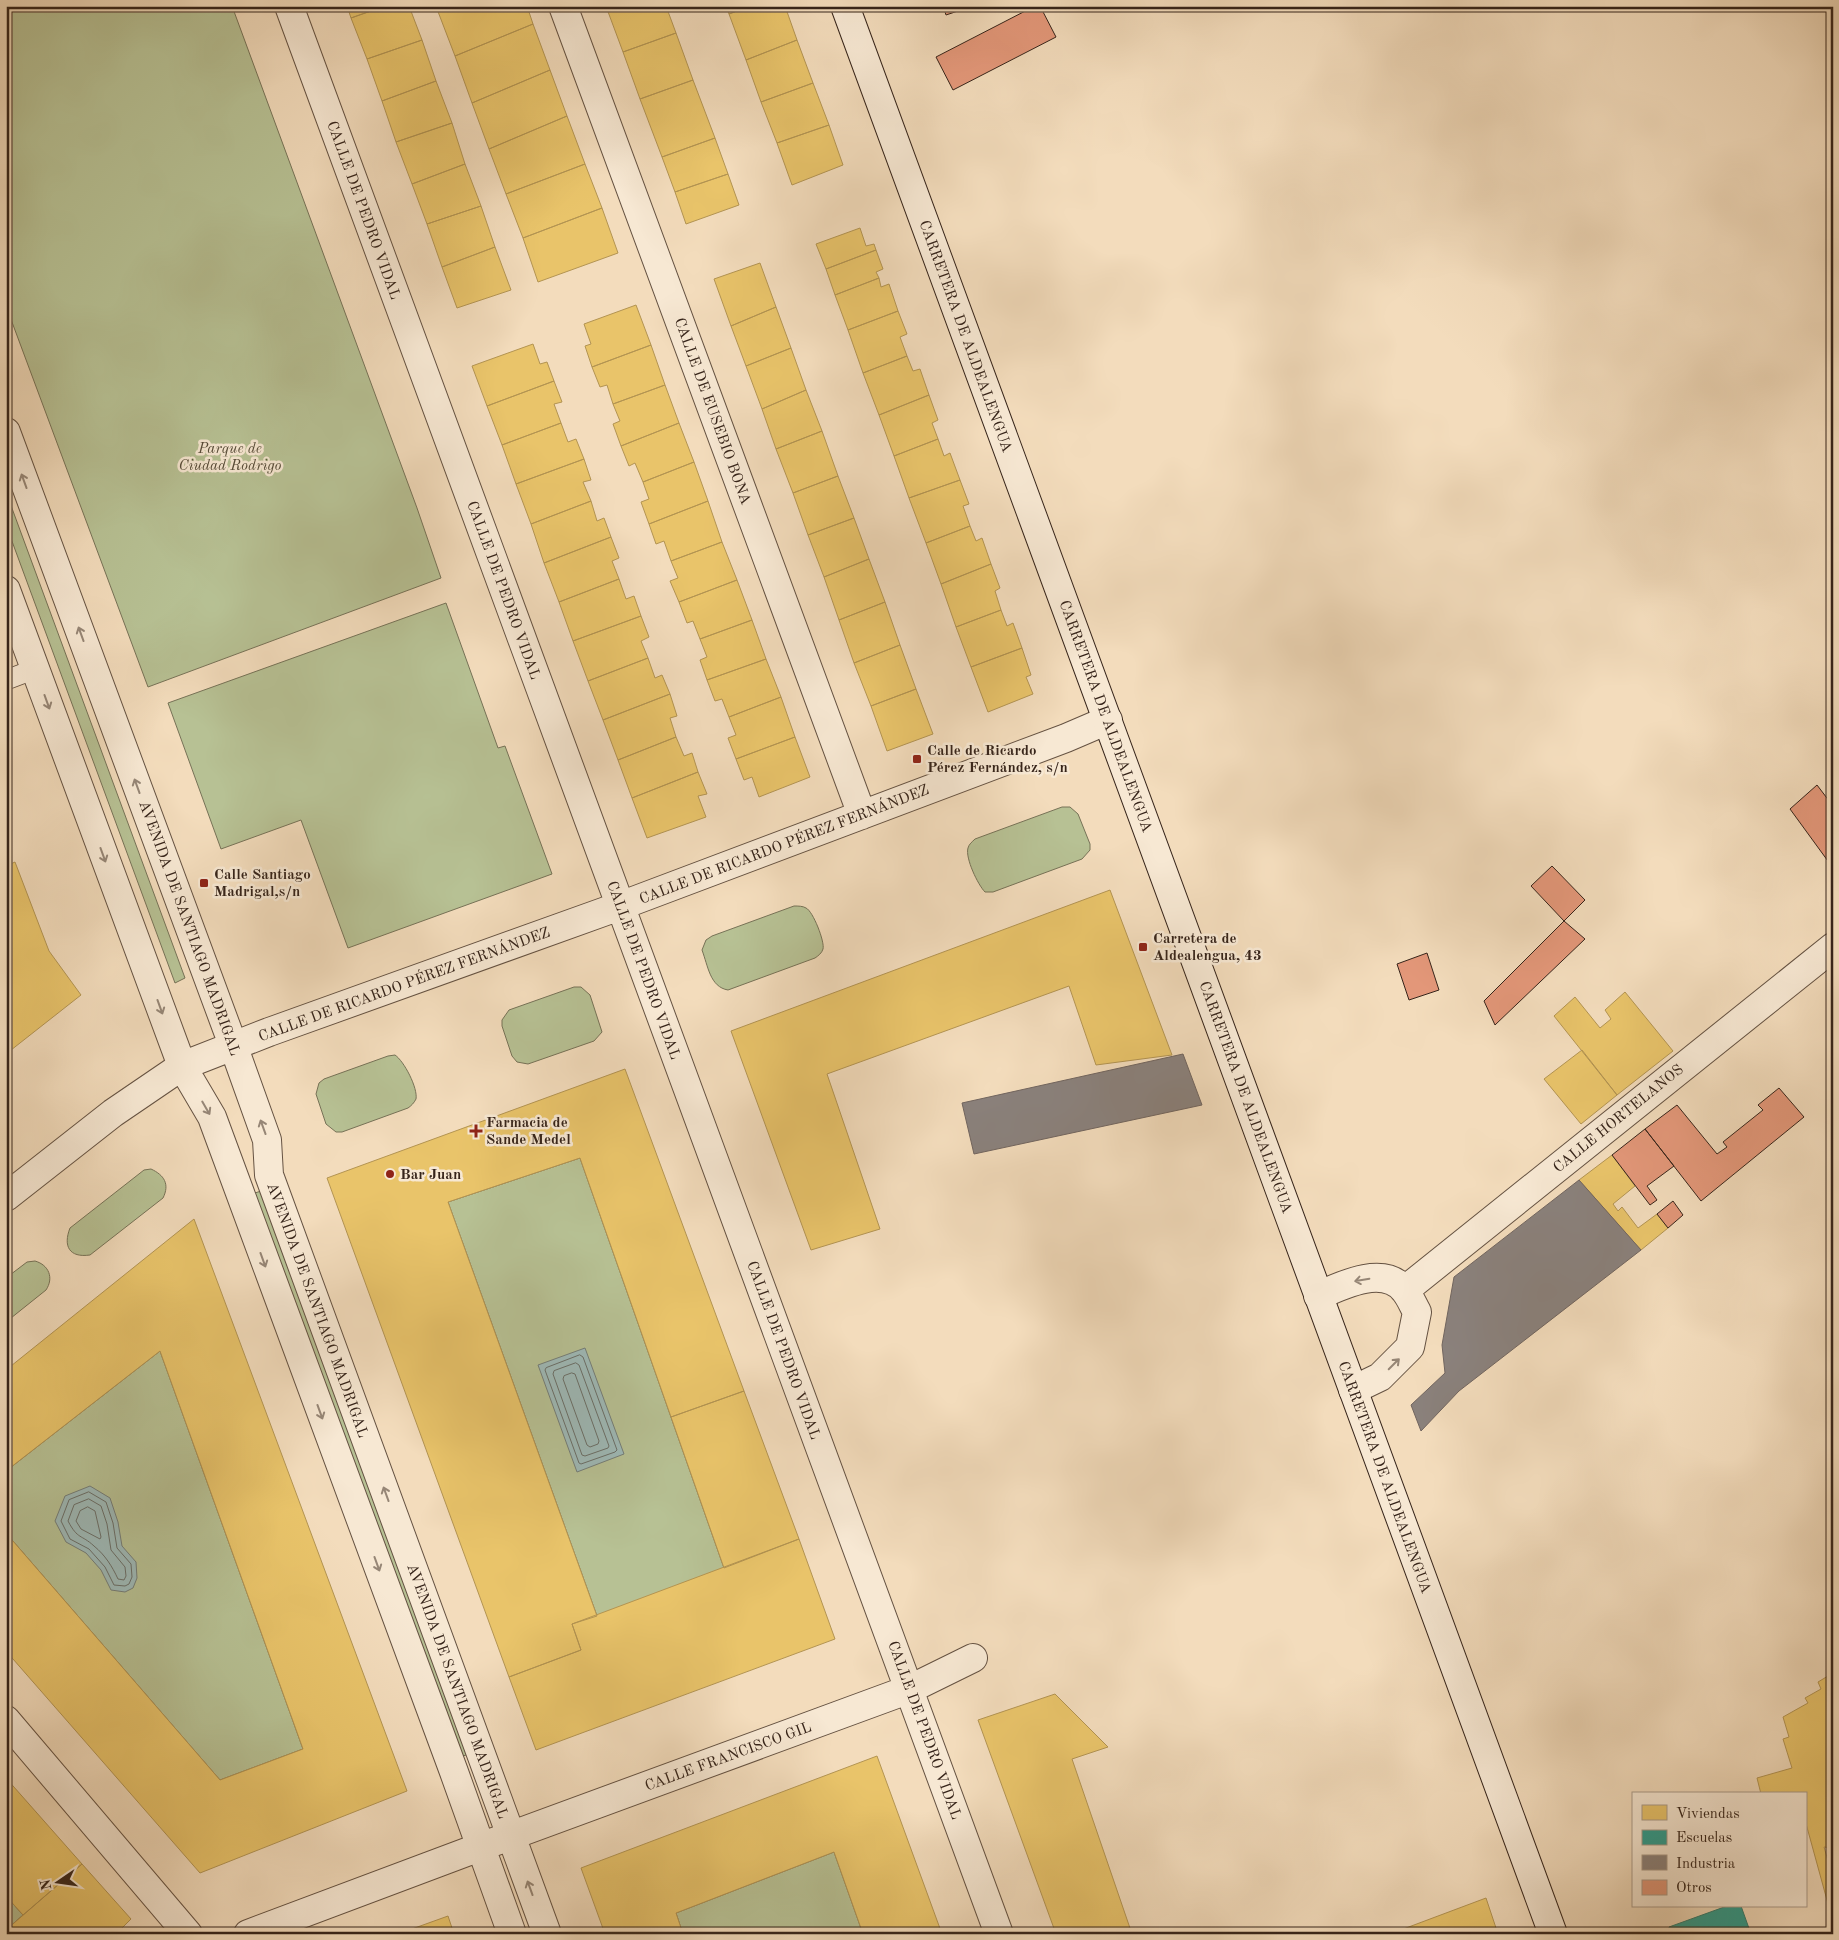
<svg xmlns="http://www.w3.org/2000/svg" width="1839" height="1940" font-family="'Old Standard TT',serif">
	<rect width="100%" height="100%" fill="#f3dcbc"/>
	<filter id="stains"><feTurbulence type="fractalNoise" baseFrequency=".004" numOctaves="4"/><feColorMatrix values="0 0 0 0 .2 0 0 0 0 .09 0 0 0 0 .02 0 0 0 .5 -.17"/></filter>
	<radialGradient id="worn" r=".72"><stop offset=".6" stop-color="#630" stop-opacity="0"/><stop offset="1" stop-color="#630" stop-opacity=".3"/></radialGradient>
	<!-- green -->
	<path fill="#b7c194" stroke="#767257" d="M6 6H232L417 508 441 578 148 687 6 306Z
		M6 492 185 978 175 983 6 525Z
		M446 603 498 748 505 746 552 874 348 948 301 820 221 849 168 703Z
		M1062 807H1070L1078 814 1090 844V850L1082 859 993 892H985C978 885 965 858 968 848 969 844 972 842 975 839Z
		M794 906C798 906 803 906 806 908 813 911 825 942 823 949 822 953 818 956 815 958L728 990C710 987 708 966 702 950L706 940 712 936Z
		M574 987H581L590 995 602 1032 594 1041 528 1064 517 1062 512 1056 502 1026V1020L509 1010Z
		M395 1055C404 1061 418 1088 416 1099 414 1103 411 1106 408 1108L342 1132H336L326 1124 316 1094 319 1083 324 1079 388 1056Z
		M580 1158 724 1568 597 1616 448 1202Z
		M151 1169C164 1175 170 1184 163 1198L90 1255C69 1258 63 1246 70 1228L144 1170Z
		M264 1190 472 1753 460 1757 252 1194Z
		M35 1261C49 1265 54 1278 46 1290L6 1322V1278L27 1262Z
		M160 1351 303 1749 220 1780 6 1533V1471Z
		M834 1852 863 1934H683L676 1913Z
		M6 1896 23 1915 6 1930Z"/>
	<!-- water -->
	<path fill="#9ebab8" stroke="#747e79" d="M585 1348 624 1454 577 1472 538 1365Z
		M90 1486 110 1498 118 1522 122 1546 136 1562 137 1578 133 1588 125 1592 111 1590 101 1570 86 1553 66 1542 55 1521 65 1496Z"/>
	<!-- homes -->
	<path fill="#e9c46a" stroke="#b39452" d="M347 6H385L351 18Z
		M385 6H409L422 40 367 59 351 18Z
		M445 6H527L533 24 455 56 437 9Z
		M615 6H666L676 33 623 52 607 9Z
		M726 6H750L729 14Z
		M750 6H785L797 40 746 60 729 14Z
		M533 24 550 70 472 103 455 56Z
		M676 33 693 80 640 99 623 52Z
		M422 40 436 81 382 101 367 59Z
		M797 40 813 83 761 102 746 60Z
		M550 70 567 116 489 149 472 103Z
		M693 80 715 138 662 157 640 99Z
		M436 81 452 123 396 142 382 101Z
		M813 83 829 125 777 143 761 102Z
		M567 116 585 164 506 194 489 149Z
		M452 123 465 164 412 184 396 142Z
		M829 125 843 165 792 185 777 143Z
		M715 138 728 174 675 192 662 157Z
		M465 164 481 206 427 224 412 184Z
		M585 164 602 208 523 238 506 194Z
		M728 174 739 205 686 224 675 192Z
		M481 206 495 247 442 267 427 224Z
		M602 208 618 253 538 282 523 238Z
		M860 228 866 246 874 244 876 250 826 269 816 244Z
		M495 247 511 290 457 308 442 267Z
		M876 250 883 269 876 272 879 278 835 295 826 269Z
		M760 263 776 307 731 326 714 279Z
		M879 278 881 287 889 284 898 311 848 330 835 295Z
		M636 305 651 345 592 367 585 346 591 344 584 324Z
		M776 307 791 348 746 366 731 326Z
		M898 311 907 334 900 337 907 356 863 373 848 330Z
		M533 344 540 364 547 362 554 381 487 406 472 366Z
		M651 345 665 385 613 404 607 385 600 387 592 367Z
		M791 348 806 390 762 409 746 366Z
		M907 356 913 371 920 369 929 395 879 415 863 373Z
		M554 381 562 402 554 404 561 423 502 445 487 406Z
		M665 385 679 423 621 446 613 424 620 421 613 404Z
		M806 390 822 431 776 449 762 409Z
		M929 395 938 420 932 423 938 439 894 456 879 415Z
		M561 423 568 442 576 439 584 459 516 484 502 445Z
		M679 423 694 462 643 482 635 463 629 466 621 446Z
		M822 431 838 476 793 493 776 449Z
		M938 439 944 456 950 453 960 480 909 498 894 456Z
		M584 459 591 480 583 482 591 501 531 524 516 484Z
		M694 462 708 501 649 524 641 502 649 499 643 482Z
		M838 476 854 518 808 535 793 493Z
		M960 480 969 504 963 506 970 526 926 543 909 498Z
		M591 501 597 521 604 518 611 537 544 563 531 524Z
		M708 501 722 542 671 561 664 541 656 544 649 524Z
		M854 518 869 559 824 577 808 535Z
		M970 526 976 541 982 538 991 564 941 584 926 543Z
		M611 537 619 558 612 561 619 579 559 602 544 563Z
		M722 542 737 580 679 602 670 581 678 578 671 561Z
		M869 559 885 602 839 620 824 577Z
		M991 564 1000 588 995 591 1001 610 956 627 941 584Z
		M619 579 626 599 634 596 641 616 573 641 559 602Z
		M737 580 752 620 700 639 693 621 687 623 679 602Z
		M885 602 900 645 854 663 839 620Z
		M1001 610 1007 626 1013 623 1022 648 971 667 956 627Z
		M641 616 649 637 641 641 648 658 588 681 573 641Z
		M752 620 766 659 707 680 700 660 707 657 700 639Z
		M900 645 916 689 871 706 854 663Z
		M1022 648 1031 675 1026 677 1033 694 988 712 971 667Z
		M648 658 655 678 662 675 670 694 603 720 588 681Z
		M766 659 781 697 729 717 722 699 715 701 707 680Z
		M916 689 933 734 887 751 871 706Z
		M670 694 677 716 670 718 676 737 618 760 603 720Z
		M781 697 795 737 736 759 728 738 736 735 729 717Z
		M676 737 684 756 692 753 698 772 632 798 618 760Z
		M795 737 810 777 759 797 752 777 744 780 736 759Z
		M698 772 707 794 698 796 706 817 647 838 632 798Z
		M15 862 49 951 81 995 6 1054V866Z
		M1110 890 1172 1055 1096 1065 1069 986 827 1074 880 1229 811 1250 731 1031Z
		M1625 992 1673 1051 1617 1095 1554 1016 1575 997 1600 1028 1611 1019 1605 1010Z
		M1582 1050 1617 1095 1581 1124 1544 1079Z
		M625 1069 744 1391 671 1417 580 1158 448 1202 597 1616 572 1624 581 1650 509 1677 327 1178Z
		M1612 1155 1635 1186 1613 1204 1618 1211 1622 1207 1638 1228 1657 1214 1668 1228 1641 1250 1579 1180Z
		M194 1219 407 1791 200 1873 6 1651V1533L220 1780 303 1749 160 1351 6 1471V1370Z
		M744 1391 799 1539 724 1568 671 1417Z
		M799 1539 835 1639 536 1750 509 1677 581 1650 572 1624Z
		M1833 1673V1848L1824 1847 1833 1878V1922L1805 1820V1794H1761L1757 1778 1792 1768 1783 1739 1789 1737 1783 1717 1808 1703 1805 1698 1821 1689 1818 1682Z
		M1055 1694 1108 1747 1072 1759 1132 1934H1056L978 1720Z
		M877 1756 942 1934H863L834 1852 676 1913 683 1934H605L581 1868Z
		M6 1778 82 1864 23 1915 6 1896Z
		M82 1864 131 1919 116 1934H6V1930Z
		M1486 1898 1498 1934H1390Z
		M448 1916 454 1934H398Z"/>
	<!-- schools -->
	<path fill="#2a9d8f" stroke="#2e796c" d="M1727 1906H1741L1751 1934H1671L1669 1927Z"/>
	<!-- industry -->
	<path fill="#8a817c" stroke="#71655f" d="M1183 1054 1202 1105 974 1154 962 1103Z
		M1579 1180 1641 1250 1459 1391 1421 1431 1411 1405 1445 1373 1442 1345 1454 1277Z"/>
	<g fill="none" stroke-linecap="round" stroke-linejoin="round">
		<!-- shore -->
		<path stroke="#6a6f69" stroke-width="1" d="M580 1355 583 1357 617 1450 615 1452 581 1464 579 1463 545 1370 546 1368Z
			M576 1363 579 1365 609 1446 608 1448 585 1456 582 1455 553 1374 554 1371Z
			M572 1373 575 1374 599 1441 598 1444 590 1447 587 1445 563 1379 564 1376Z
			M89 1492 106 1502 113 1523 117 1548 131 1564 132 1577 129 1584 125 1586 114 1585 105 1567 89 1549 70 1539 61 1521 69 1500Z
			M89 1499 101 1506 107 1524 111 1550 125 1567 126 1576 124 1580 118 1579C112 1566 105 1555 94 1546 81 1534 78 1540 68 1521L74 1505Z
			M88 1507 95 1511 101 1537 100 1539 81 1529 76 1521 80 1511Z"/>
	</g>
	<!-- building -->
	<path fill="#e39779" stroke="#36241a" d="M943 6H973L946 15Z
		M1035 6H1040L1056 37 953 90 936 57Z
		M1817 785 1833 806V868L1790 809Z
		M1552 866 1585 900 1564 921 1531 886Z
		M1564 921 1585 939 1495 1025 1484 1001Z
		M1427 953 1439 990 1409 1000 1397 964Z
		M1779 1088 1804 1117 1701 1201 1645 1129 1677 1105 1717 1154 1727 1147 1723 1142 1763 1110 1758 1105Z
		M1645 1129 1674 1166 1647 1186 1657 1200 1650 1205 1612 1155Z
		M1673 1201 1683 1215 1668 1228 1657 1214Z"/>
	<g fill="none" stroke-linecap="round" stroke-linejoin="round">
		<!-- lane casing -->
		<g stroke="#655242" stroke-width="21">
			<path id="lane" d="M6 680 35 669"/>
		</g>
		<!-- street casing -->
		<g stroke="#655242" stroke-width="30">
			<path id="street" d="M289 6 999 1934
				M563 6 862 815
				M6 432 233 1045 267 1140 269 1175 547 1934
				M6 590 182 1066 212 1117 454 1772 512 1934
				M6 1197 113 1113 182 1066 269 1032 620 906 1066 738 1108 720
				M1405 1290 1833 947
				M1318 1296C1342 1285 1385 1264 1405 1291 1410 1297 1413 1305 1417 1312L1410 1347 1380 1377 1353 1390
				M6 1720 188 1934
				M248 1934 480 1847 910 1689 973 1658"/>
		</g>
		<!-- secondary casing -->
		<g stroke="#36241a" stroke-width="30">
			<path id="secondary" d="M845 6 1553 1934"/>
		</g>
		<!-- lane -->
		<use href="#lane" stroke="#f7e8d3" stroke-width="19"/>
		<!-- street -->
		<use href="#street" stroke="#f7e8d3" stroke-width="28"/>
		<!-- secondary -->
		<use href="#secondary" stroke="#f7e8d3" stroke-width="28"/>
	</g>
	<!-- one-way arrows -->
	<defs><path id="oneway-shaft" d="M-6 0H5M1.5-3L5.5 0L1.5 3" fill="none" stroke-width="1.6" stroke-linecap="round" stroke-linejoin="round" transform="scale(1.25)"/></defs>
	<g stroke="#968676">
		<use href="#oneway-shaft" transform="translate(24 481) rotate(-110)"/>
		<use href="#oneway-shaft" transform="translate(81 634) rotate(-110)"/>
		<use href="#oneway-shaft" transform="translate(47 702) rotate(70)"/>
		<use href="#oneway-shaft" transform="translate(137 786) rotate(-110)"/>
		<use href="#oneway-shaft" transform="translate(103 855) rotate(70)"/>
		<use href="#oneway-shaft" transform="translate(160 1007) rotate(70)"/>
		<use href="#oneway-shaft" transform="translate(206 1108) rotate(60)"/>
		<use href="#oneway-shaft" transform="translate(263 1127) rotate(-110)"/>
		<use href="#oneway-shaft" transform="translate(263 1260) rotate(70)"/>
		<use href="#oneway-shaft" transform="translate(1362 1280) rotate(170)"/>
		<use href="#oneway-shaft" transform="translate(1394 1364) rotate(-45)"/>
		<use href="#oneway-shaft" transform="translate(320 1412) rotate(70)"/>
		<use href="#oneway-shaft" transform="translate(386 1494) rotate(-110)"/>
		<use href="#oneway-shaft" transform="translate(377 1564) rotate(70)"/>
		<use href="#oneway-shaft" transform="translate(530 1888) rotate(-110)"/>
	</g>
	<!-- markers -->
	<g fill="#8f2418" stroke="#f7e8d3" stroke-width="2">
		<rect x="912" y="754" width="10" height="10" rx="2.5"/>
		<rect x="199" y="878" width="10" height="10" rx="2.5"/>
		<rect x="1138" y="942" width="10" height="10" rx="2.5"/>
		<path d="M473.5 1123.5h5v5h5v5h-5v5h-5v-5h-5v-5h5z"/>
		<circle cx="390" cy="1174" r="5"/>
	</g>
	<g text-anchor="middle" stroke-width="5" stroke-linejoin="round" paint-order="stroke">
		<!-- street labels -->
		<g font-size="15" fill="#36241a" stroke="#f7e8d3">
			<text transform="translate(364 210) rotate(70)" y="5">CALLE DE PEDRO VIDAL</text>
			<text transform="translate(966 336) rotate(70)" y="5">CARRETERA DE ALDEALENGUA</text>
			<text transform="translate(713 411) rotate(70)" y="5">CALLE DE EUSEBIO BONA</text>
			<text transform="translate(504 590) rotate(70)" y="5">CALLE DE PEDRO VIDAL</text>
			<text transform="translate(1106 716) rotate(70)" y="5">CARRETERA DE ALDEALENGUA</text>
			<text transform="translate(784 844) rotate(-21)" y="5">CALLE DE RICARDO PÉREZ FERNÁNDEZ</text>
			<text transform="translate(190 928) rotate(70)" y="5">AVENIDA DE SANTIAGO MADRIGAL</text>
			<text transform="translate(644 970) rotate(70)" y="5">CALLE DE PEDRO VIDAL</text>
			<text transform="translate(404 984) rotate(-20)" y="5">CALLE DE RICARDO PÉREZ FERNÁNDEZ</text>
			<text transform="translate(1246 1097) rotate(70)" y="5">CARRETERA DE ALDEALENGUA</text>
			<text transform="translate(1618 1118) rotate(-39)" y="5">CALLE HORTELANOS</text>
			<text transform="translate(318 1310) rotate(70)" y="5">AVENIDA DE SANTIAGO MADRIGAL</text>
			<text transform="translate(784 1350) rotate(70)" y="5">CALLE DE PEDRO VIDAL</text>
			<text transform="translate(1385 1477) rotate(70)" y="5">CARRETERA DE ALDEALENGUA</text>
			<text transform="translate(458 1691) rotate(70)" y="5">AVENIDA DE SANTIAGO MADRIGAL</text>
			<text transform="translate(925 1730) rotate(70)" y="5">CALLE DE PEDRO VIDAL</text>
			<text transform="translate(728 1756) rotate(-20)" y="5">CALLE FRANCISCO GIL</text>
		</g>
		<!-- park labels -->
		<g font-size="15" font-style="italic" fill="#564b38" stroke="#f7e8d3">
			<text x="230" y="453">Parque de<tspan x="230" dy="17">Ciudad Rodrigo</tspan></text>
		</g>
		<!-- poi labels -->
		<g font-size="15" font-weight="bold" fill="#36241a" stroke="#f7e8d3" text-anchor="start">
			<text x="927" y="755">Calle de Ricardo<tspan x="927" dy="17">Pérez Fernández, s/n</tspan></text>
			<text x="214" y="879">Calle Santiago<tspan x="214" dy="17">Madrigal,s/n</tspan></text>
			<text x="1153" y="943">Carretera de<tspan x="1153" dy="17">Aldealengua, 43</tspan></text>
			<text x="486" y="1127">Farmacia de<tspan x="486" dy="17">Sande Medel</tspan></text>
			<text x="400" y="1179">Bar Juan</text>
		</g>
	</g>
	<!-- margin -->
	<rect width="1839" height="1940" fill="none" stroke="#f3dcbc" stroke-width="25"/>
	<rect x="8" y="8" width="1824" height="1925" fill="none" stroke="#36241a" stroke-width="2.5"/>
	<rect x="12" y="12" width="1814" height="1915" fill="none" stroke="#36241a"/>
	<!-- legend -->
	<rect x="1632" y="1792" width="175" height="115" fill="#f7e8d3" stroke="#aa9a89"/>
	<rect x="1642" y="1805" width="25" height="15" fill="#e9c46a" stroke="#aa9a89"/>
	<text x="1676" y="1818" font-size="15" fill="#36241a">Viviendas</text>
	<rect x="1642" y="1830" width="25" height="15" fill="#2a9d8f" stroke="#aa9a89"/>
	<text x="1676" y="1842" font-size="15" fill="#36241a">Escuelas</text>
	<rect x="1642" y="1855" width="25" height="15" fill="#8a817c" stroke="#aa9a89"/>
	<text x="1676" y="1868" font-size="15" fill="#36241a">Industria</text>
	<rect x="1642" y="1880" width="25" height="15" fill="#e39779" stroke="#aa9a89"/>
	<text x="1676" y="1892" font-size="15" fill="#36241a">Otros</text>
	<!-- north arrow -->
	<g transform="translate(58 1882) rotate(257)" stroke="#f7e8d3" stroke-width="4" paint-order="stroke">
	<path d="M0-4L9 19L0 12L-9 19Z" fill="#36241a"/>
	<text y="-8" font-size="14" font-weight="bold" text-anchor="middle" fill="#36241a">N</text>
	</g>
	<rect width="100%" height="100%" filter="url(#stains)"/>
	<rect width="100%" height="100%" fill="url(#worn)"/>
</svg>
